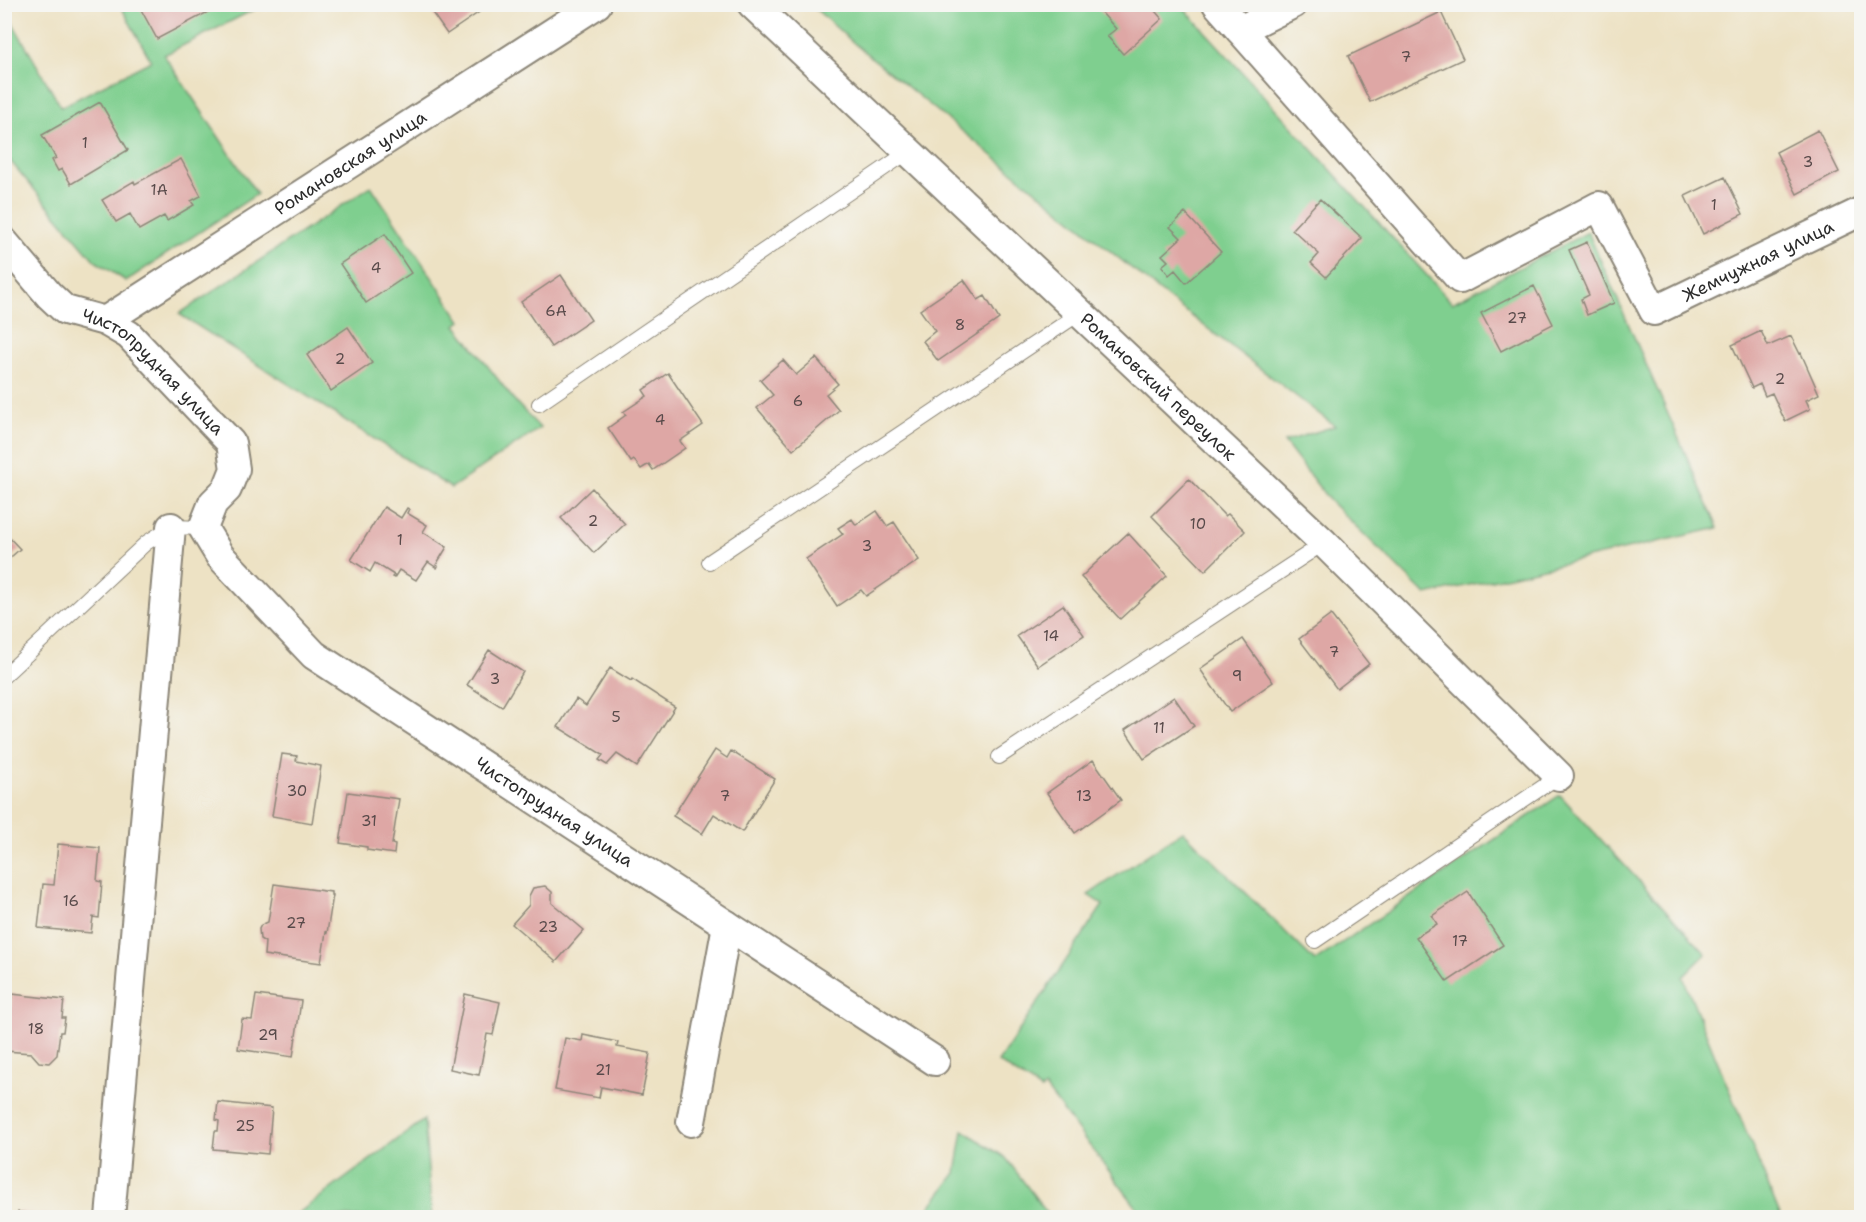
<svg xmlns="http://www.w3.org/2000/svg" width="1866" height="1222" font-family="'Shantell Sans',sans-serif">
	<rect width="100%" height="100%" fill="#f6f6f2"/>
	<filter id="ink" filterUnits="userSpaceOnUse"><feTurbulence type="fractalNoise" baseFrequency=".0167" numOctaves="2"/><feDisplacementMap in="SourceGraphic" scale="12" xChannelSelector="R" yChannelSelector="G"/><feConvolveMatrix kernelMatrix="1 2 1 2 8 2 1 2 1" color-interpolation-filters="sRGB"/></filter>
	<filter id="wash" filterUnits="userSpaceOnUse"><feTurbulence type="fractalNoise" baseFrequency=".008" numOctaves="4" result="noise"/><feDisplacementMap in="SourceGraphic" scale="24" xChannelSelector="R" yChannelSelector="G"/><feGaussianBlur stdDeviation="1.35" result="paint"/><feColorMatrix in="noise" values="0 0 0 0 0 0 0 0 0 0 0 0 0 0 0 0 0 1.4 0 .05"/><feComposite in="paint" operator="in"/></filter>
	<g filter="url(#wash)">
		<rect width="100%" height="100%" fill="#ede2c4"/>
		<!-- green -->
		<path fill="#7fcf8f" stroke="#557d5d" stroke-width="1.5" d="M120 5H263L164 55 257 194 126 281 95 261 5 155 4 8 61 107 151 61Z
			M811 5H1181L1452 303 1588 232 1718 528 1426 595 1329 500 1284 442 1335 426 1168 298 856 45Z
			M371 186 461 321 456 325 514 400 540 428 451 488 179 314Z
			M1560 795 1706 954 1683 977 1781 1217 1668 1218 1664 1213 1659 1218 1144 1217 1045 1087 1041 1090 998 1062 1103 905 1088 895 1183 831 1315 961Z
			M424 1120 432 1217H293Z
			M963 1130 1006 1158 1050 1217H922L956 1173Z"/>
		<g id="blocks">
			<!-- building -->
			<path fill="#dea7a5" d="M138 4H207L210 11 157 39Z
				M426 4H491L447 34Z
				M1094 4H1149L1162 19 1123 54 1107 36 1116 29Z
				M1441 12 1463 59 1370 102 1348 56Z
				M100 102 128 150 71 184 62 169 58 171 52 160 56 158 42 135Z
				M1818 130 1839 172 1797 194 1776 152Z
				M181 159 201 196 191 201 194 205 167 221 164 216 139 230 130 214 116 222 102 200 134 181 135 184Z
				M1725 177 1743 214 1703 234 1685 196Z
				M1320 199 1362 238 1326 277 1311 263 1319 254 1292 229Z
				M1185 213 1221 252 1186 283 1175 270 1169 275 1162 266 1168 261 1162 255 1181 238 1170 227Z
				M385 234 411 273 366 303 340 264Z
				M1587 242 1614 303 1587 315 1581 299 1589 295 1569 250Z
				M561 275 591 320 551 347 521 302Z
				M964 280 978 300 985 296 999 319 938 361 923 341 935 331 920 310Z
				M1534 286 1553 324 1501 351 1481 313Z
				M348 327 372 363 331 391 307 355Z
				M1761 331 1768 346 1791 336 1800 354 1801 353 1819 394 1806 400 1810 409 1785 421 1772 393 1765 396 1760 384 1752 388 1732 345Z
				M816 358 838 384 826 394 839 410 793 450 757 408 773 395 760 380 783 360 796 375Z
				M668 373 703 425 680 441 685 448 653 470 649 464 641 469 634 460 631 462 608 428 626 415 623 412 647 396 643 390Z
				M1189 479 1225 516 1228 514 1245 531 1205 571 1152 516Z
				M592 488 625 524 594 553 561 518Z
				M384 507 401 518 407 508 409 509 407 513 427 525 423 532 447 547 436 565 438 566 437 568 428 562 416 580 399 570 394 578 392 577 394 575 375 563 370 572 351 560Z
				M877 511 887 526 894 522 919 560 866 596 861 590 837 606 806 559 843 534 838 528 852 519 856 525Z
				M4 532 20 549 4 563Z
				M1128 533 1167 576 1120 619 1081 577Z
				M1063 605 1084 635 1038 666 1017 636Z
				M1331 615 1369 664 1337 689 1299 639Z
				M1243 639 1273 682 1230 712 1200 669Z
				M489 650 523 672 502 707 467 685Z
				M610 668 631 681 632 679 675 707 637 767 617 754 607 765 599 760 603 755 558 727 576 699 586 706Z
				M1174 697 1194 726 1144 759 1125 730Z
				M715 750 727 758 731 751 775 779 742 832 714 814 702 834 673 816Z
				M282 754 297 756 296 761 321 766 312 823 272 816Z
				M1093 760 1121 800 1075 833 1047 793Z
				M348 792 399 799 392 844 395 845 394 854 367 850V847L340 843Z
				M58 844 100 848 97 881 102 882 99 918 93 917 91 933 38 928 43 884 54 885Z
				M274 884 331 892V895H333L327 933 326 932 321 963 264 955 265 942 260 939 259 929 261 925 268 922Z
				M545 886 552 892V903L584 930 556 962 512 924 529 905V896L533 888Z
				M1468 892 1503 945 1447 982 1416 937 1437 924 1432 916Z
				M12 994 64 1000 62 1018H65L63 1032H60L57 1055 49 1063 39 1062 31 1053 6 1051 9 1026H4V1012H10Z
				M465 994 500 1002 493 1035 487 1034 479 1075 450 1069Z
				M256 995 301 1001 293 1057 238 1049 242 1019 252 1020Z
				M583 1035 618 1042 617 1047 650 1053 642 1095 601 1087 599 1098 555 1090 565 1038 582 1041Z
				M218 1102 272 1108 268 1154 213 1149 215 1131H218L219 1121 216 1120Z
				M18 1212 55 1216V1218H18Z"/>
		</g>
	</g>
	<g filter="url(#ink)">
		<use href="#blocks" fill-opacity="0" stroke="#8c8678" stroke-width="1.5"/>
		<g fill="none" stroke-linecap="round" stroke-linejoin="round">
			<!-- service casing -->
			<g stroke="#8c8678" stroke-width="16">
				<path id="service" d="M539 404 908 152
					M709 562 1080 313
					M4 676 146 543 171 527 203 528
					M999 757 1324 543
					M1315 941 1559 776"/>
			</g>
			<!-- minor casing -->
			<g stroke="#8c8678" stroke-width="32">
				<g id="minor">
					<path id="s1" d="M752 4 1324 543 1559 776"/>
					<path id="s2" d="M1217 4 1460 279 1599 206 1654 311 1862 211"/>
					<path d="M1240 30 1293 4"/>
					<path id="s3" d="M4 242 49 295 65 310 105 321 129 335 231 443 235 469 227 489 213 503 203 528 220 556 314 655 935 1061"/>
					<path id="s4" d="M105 321 597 4"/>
					<path d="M691 1122 727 925"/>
					<path d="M110 1218 171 527"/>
				</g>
			</g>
			<!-- service -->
			<use href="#service" stroke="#fff" stroke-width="14"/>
			<!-- minor -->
			<use href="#minor" stroke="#fff" stroke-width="28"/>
		</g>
	</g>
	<g text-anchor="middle" stroke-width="5" stroke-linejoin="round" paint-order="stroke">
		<!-- number labels -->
		<g font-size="15" fill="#584a4a">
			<text x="1406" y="62">7</text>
			<text x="85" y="148">1</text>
			<text x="1808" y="167">3</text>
			<text x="159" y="195">1А</text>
			<text x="1714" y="210">1</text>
			<text x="376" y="273">4</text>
			<text x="556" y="316">6А</text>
			<text x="1517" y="323">27</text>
			<text x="960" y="330">8</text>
			<text x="340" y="364">2</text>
			<text x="1780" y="384">2</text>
			<text x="798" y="406">6</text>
			<text x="660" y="425">4</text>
			<text x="593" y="526">2</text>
			<text x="1198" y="529">10</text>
			<text x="400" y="545">1</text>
			<text x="867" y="551">3</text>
			<text x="1051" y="641">14</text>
			<text x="1334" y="657">7</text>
			<text x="1237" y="681">9</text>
			<text x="495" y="684">3</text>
			<text x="616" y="722">5</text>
			<text x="1159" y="733">11</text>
			<text x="297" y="796">30</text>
			<text x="725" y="801">7</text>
			<text x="1084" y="801">13</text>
			<text x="369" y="826">31</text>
			<text x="71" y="906">16</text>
			<text x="296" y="928">27</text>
			<text x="548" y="932">23</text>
			<text x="1460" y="946">17</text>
			<text x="36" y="1034">18</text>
			<text x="268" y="1040">29</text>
			<text x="603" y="1075">21</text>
			<text x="245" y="1131">25</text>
		</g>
		<!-- street labels -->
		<g font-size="18" fill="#2b2b2b" stroke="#f6f6f2">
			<text dy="6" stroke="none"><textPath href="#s4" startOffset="292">Романовская улица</textPath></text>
			<text dy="6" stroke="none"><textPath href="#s2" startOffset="758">Жемчужная улица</textPath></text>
			<text dy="6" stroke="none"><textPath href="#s3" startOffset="202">Чистопрудная улица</textPath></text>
			<text dy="6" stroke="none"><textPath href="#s1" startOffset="558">Романовский переулок</textPath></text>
			<text dy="6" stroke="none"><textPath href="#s3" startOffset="860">Чистопрудная улица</textPath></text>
		</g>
	</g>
	<!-- margin -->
	<rect width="1866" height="1222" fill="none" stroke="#f6f6f2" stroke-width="24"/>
</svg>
